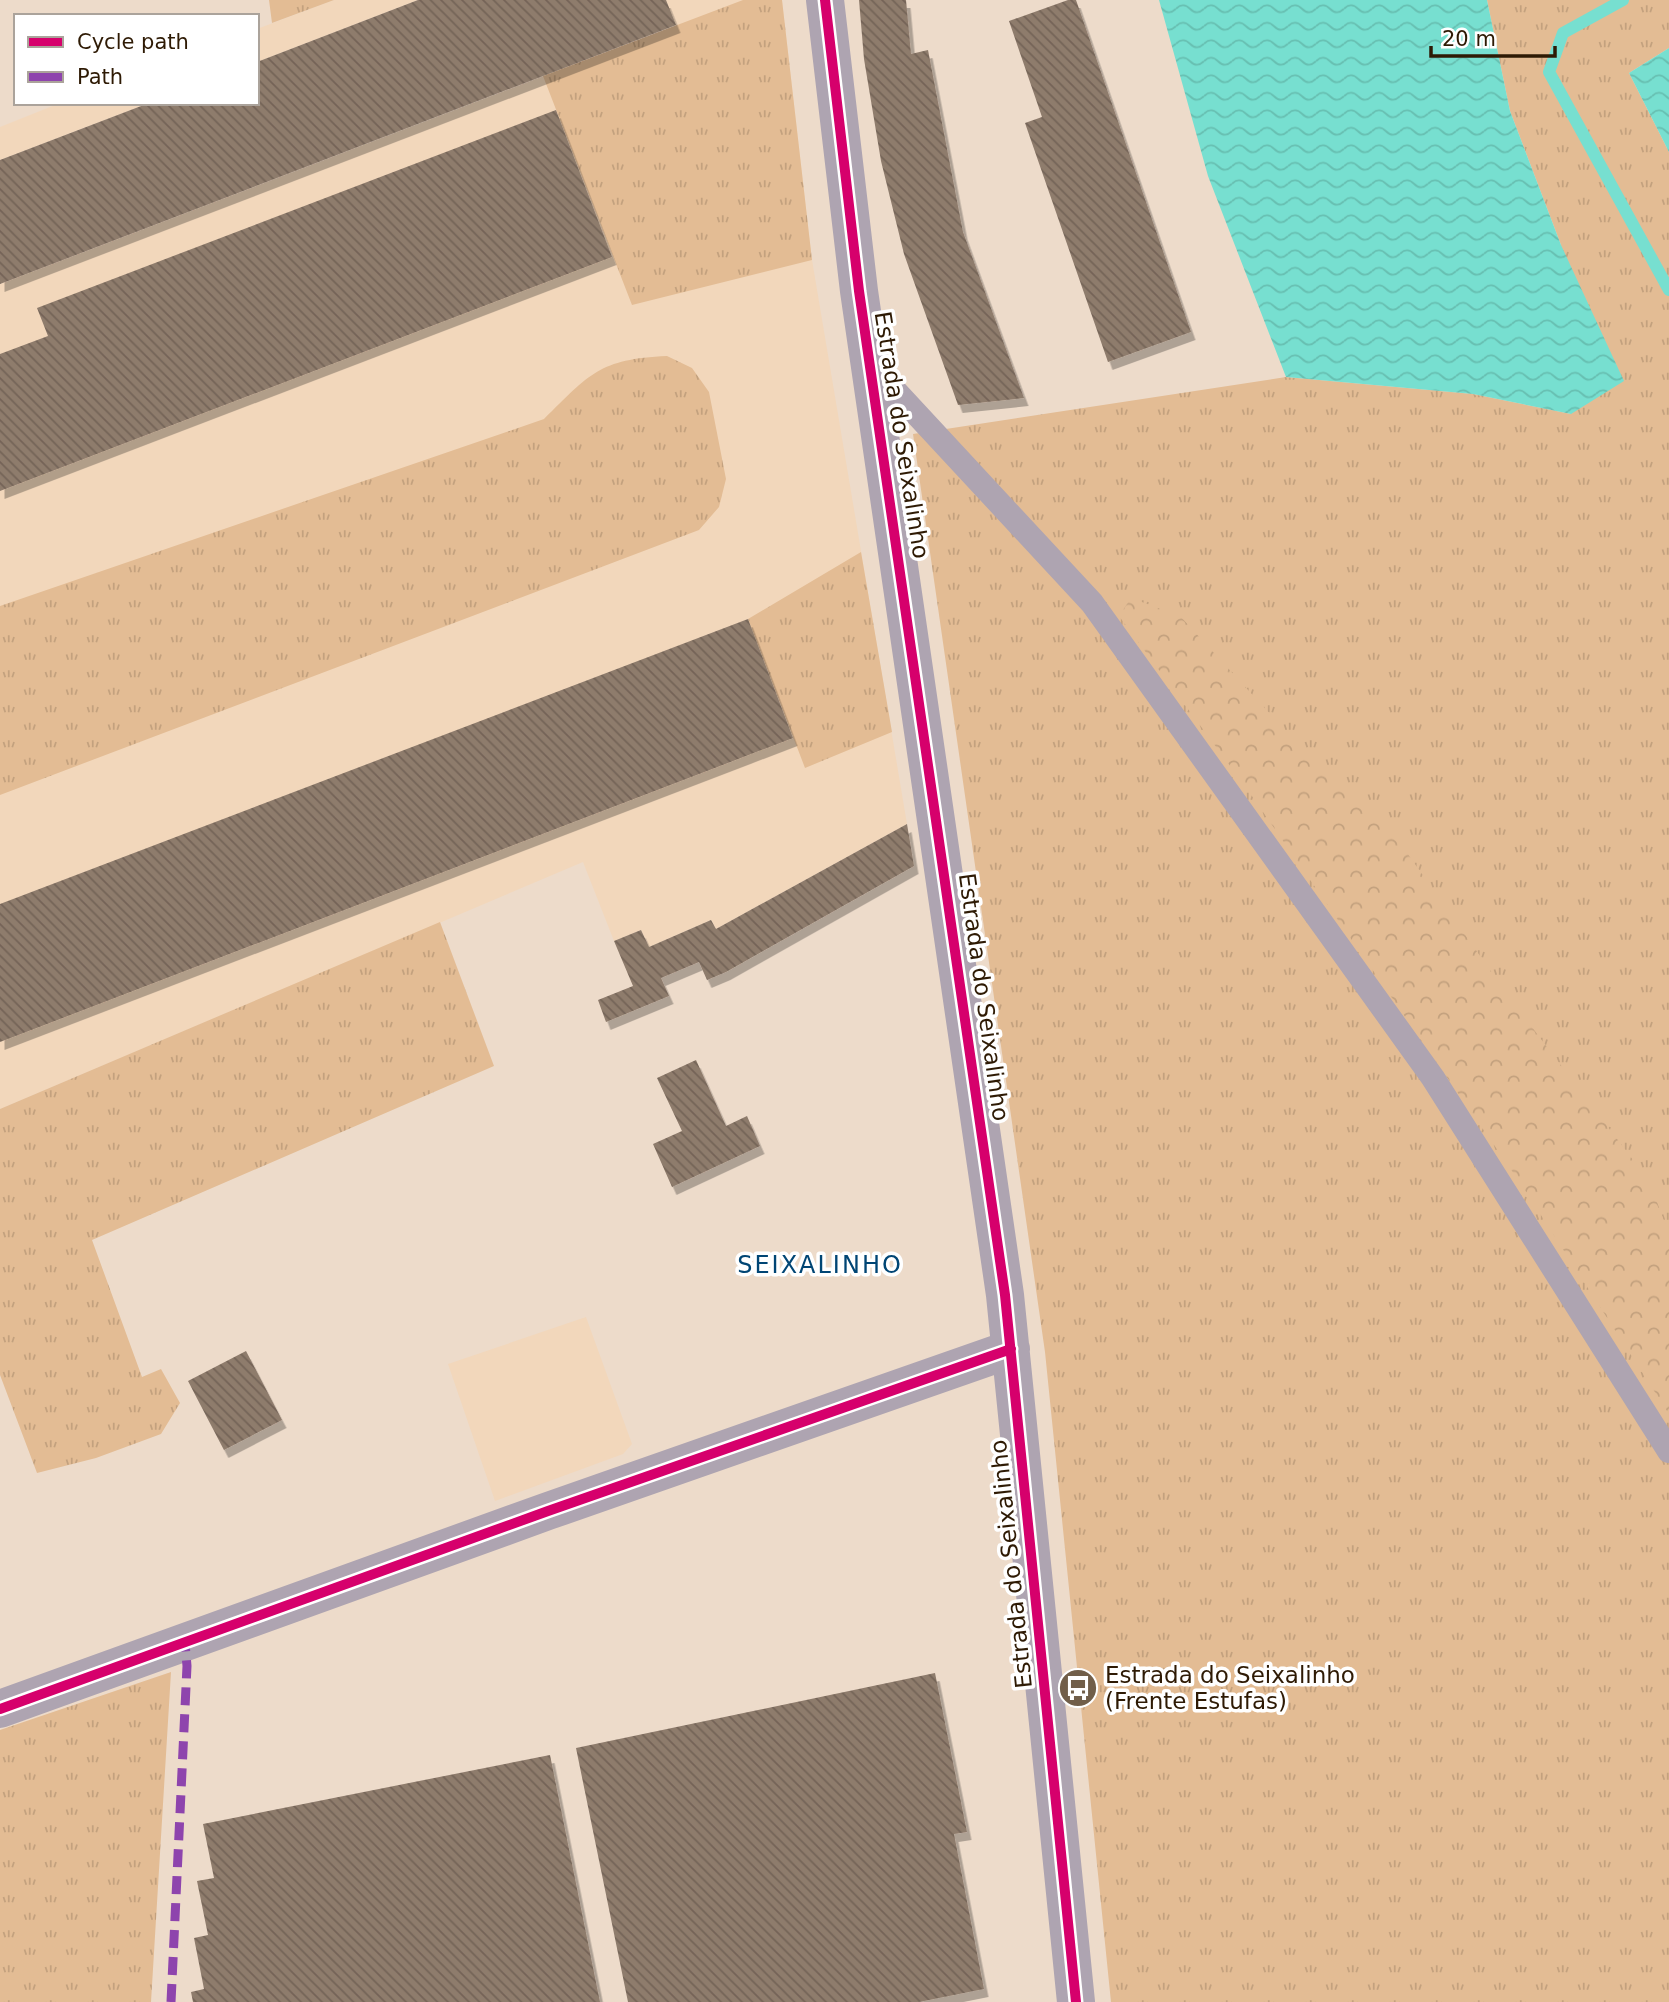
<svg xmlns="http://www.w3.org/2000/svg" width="1669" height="2002" font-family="'DejaVu Sans',sans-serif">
	<defs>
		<pattern id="grass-tufts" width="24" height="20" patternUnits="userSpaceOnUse" patternTransform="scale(1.75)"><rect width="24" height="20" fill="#e3bc94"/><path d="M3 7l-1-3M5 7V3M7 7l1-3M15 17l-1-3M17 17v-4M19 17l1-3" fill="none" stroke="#c3a17e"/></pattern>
		<pattern id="forest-crowns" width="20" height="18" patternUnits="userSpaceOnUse" patternTransform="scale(1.75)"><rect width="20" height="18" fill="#e3bc94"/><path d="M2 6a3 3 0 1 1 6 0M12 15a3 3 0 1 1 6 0" fill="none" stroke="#c3a17e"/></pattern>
		<pattern id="water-waves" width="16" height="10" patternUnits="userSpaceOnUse" patternTransform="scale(1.75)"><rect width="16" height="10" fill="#77dfd0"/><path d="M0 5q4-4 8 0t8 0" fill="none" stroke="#67bfb1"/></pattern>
		<pattern id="building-back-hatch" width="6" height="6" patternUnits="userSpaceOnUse" patternTransform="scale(1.75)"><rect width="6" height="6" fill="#8e7b6c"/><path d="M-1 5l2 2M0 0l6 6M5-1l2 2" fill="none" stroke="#746457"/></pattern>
		<filter id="shadow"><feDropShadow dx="4.5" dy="8" stdDeviation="0" flood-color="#0004"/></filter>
	</defs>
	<rect width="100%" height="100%" fill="#eddbca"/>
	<!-- built -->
	<path fill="#f2d7bb" d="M334 0H418L257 62V29Z
		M666 0H782L812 260 907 824 716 929 711 920 649 947 641 930 614 941 583 862 0 1109V284L675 26Z
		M60 103H149L0 160V127Z
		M586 1317 632 1444 623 1454 495 1501 448 1364Z"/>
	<!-- grass -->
	<path fill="url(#grass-tufts)" d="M269 0H334L272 23Z
		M743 0H782L812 260 632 305 543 76Z
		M1487 0H1669V48L1629 73 1669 152V2002H1111L1045 1352 913 434 1286 377 1473 394 1571 414 1561 245 1510 111Z
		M667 356 692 368 709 392 726 479 719 507 699 530 0 795V606L544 419C590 374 599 359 667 356Z
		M861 552 892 732 805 768 748 619Z
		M440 922 494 1066 92 1240 142 1377 161 1369 180 1403 161 1434 96 1458 37 1473 0 1375V1109Z
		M171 1672 151 2002H0V1730Z"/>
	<!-- forest -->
	<path fill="url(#forest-crowns)" d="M1131 598 1180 616 1295 741 1405 850 1512 1001 1649 1181 1669 1234V1414L1519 1181 1245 786 1119 616Z"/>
	<!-- water -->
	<path fill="url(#water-waves)" d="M1159 0H1487L1510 111 1561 245 1624 381 1571 414 1473 394 1286 377 1208 176Z
		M1669 48V152L1629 73Z"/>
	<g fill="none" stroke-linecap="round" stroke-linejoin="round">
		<!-- stream -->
		<path stroke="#77dfd0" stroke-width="12" d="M1623 0 1563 33 1549 72 1669 290"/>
	</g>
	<!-- building -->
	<path fill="url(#building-back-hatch)" filter="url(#shadow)" d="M418 0H666L676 25 0 284V160L149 103H257V62Z
		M859 0H906L911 54 928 50 963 232 1024 398 958 405 904 254 881 161 864 59Z
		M1068 0H1076L1191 332 1108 362 1025 123 1042 117 1009 21Z
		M556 110 612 257 0 491V354L48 336 37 308Z
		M748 619 793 738 0 1042V904Z
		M907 824 914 866 726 972 707 980 699 962 661 978 669 996 606 1022 598 1000 633 986 614 941 641 930 649 947 711 920 716 929Z
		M696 1060 726 1126 747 1116 760 1146 672 1187 653 1144 682 1131 657 1078Z
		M246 1351 282 1420 224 1450 188 1381Z
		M935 1673 967 1832 954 1834 984 1989 919 2002H628L576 1748Z
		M550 1755 600 2002H193L191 1992 204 1989 194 1938 208 1935 197 1881 214 1878 203 1824Z"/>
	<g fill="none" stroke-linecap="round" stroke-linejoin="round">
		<!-- service -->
		<path stroke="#aea4b1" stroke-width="24" d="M872 366 1092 603 1433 1078 1669 1451"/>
		<!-- minor -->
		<path stroke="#aea4b1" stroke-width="38" d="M825 0 859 291 1005 1295 1076 2002
			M0 1709 548 1511 1011 1349"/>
		<!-- quiet -->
		<path stroke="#8e44ad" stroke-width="9" stroke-dasharray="18 9" stroke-linecap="butt" d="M171 2002 187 1666 185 1643"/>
		<!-- cycleway casing -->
		<g stroke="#fff" stroke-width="15">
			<path id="cycleway" d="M825 0 859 291 1005 1295 1076 2002
				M0 1709 548 1511 1011 1349"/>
		</g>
		<!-- cycleway -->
		<use href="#cycleway" stroke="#d6006c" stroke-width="10"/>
	</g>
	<!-- icons -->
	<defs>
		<g id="bus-disc" transform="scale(2.0125)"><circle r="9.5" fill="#715e49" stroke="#fff"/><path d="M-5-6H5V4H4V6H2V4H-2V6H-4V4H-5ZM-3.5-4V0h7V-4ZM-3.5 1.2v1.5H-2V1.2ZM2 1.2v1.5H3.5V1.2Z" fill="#fff"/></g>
	</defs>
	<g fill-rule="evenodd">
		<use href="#bus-disc" x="1078" y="1688"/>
	</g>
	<g text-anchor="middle" stroke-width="7" stroke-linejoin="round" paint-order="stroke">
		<!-- street labels -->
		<g font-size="23" fill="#2e1a04" stroke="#fff">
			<text transform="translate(902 435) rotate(81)" y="8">Estrada do Seixalinho</text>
			<text transform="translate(984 997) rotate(82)" y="8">Estrada do Seixalinho</text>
			<text transform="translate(1011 1564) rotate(-96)" y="8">Estrada do Seixalinho</text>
		</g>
		<!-- poi labels -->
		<g font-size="23" fill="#2e1a04" stroke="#fff" text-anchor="start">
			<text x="1105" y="1683">Estrada do Seixalinho<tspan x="1105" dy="26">(Frente Estufas)</tspan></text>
		</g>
		<!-- neighbourhood labels -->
		<g font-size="24" letter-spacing="2" fill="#004574" stroke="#fff">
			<text x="820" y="1273">SEIXALINHO</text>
		</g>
	</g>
	<!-- legend -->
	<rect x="14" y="14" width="245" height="91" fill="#ffffff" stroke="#aba39b" stroke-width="2"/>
	<rect x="28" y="37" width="35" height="10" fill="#d6006c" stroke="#aba39b" stroke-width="2"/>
	<text x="77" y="49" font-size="21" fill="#2e1a04">Cycle path</text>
	<rect x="28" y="72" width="35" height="10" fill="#8e44ad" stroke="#aba39b" stroke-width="2"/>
	<text x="77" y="84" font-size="21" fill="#2e1a04">Path</text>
	<!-- scale -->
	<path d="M1431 46v10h124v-10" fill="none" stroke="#2e1a04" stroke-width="3.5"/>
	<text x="1442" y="46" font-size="21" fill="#2e1a04" stroke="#ffffff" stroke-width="5" paint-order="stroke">20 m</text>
</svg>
